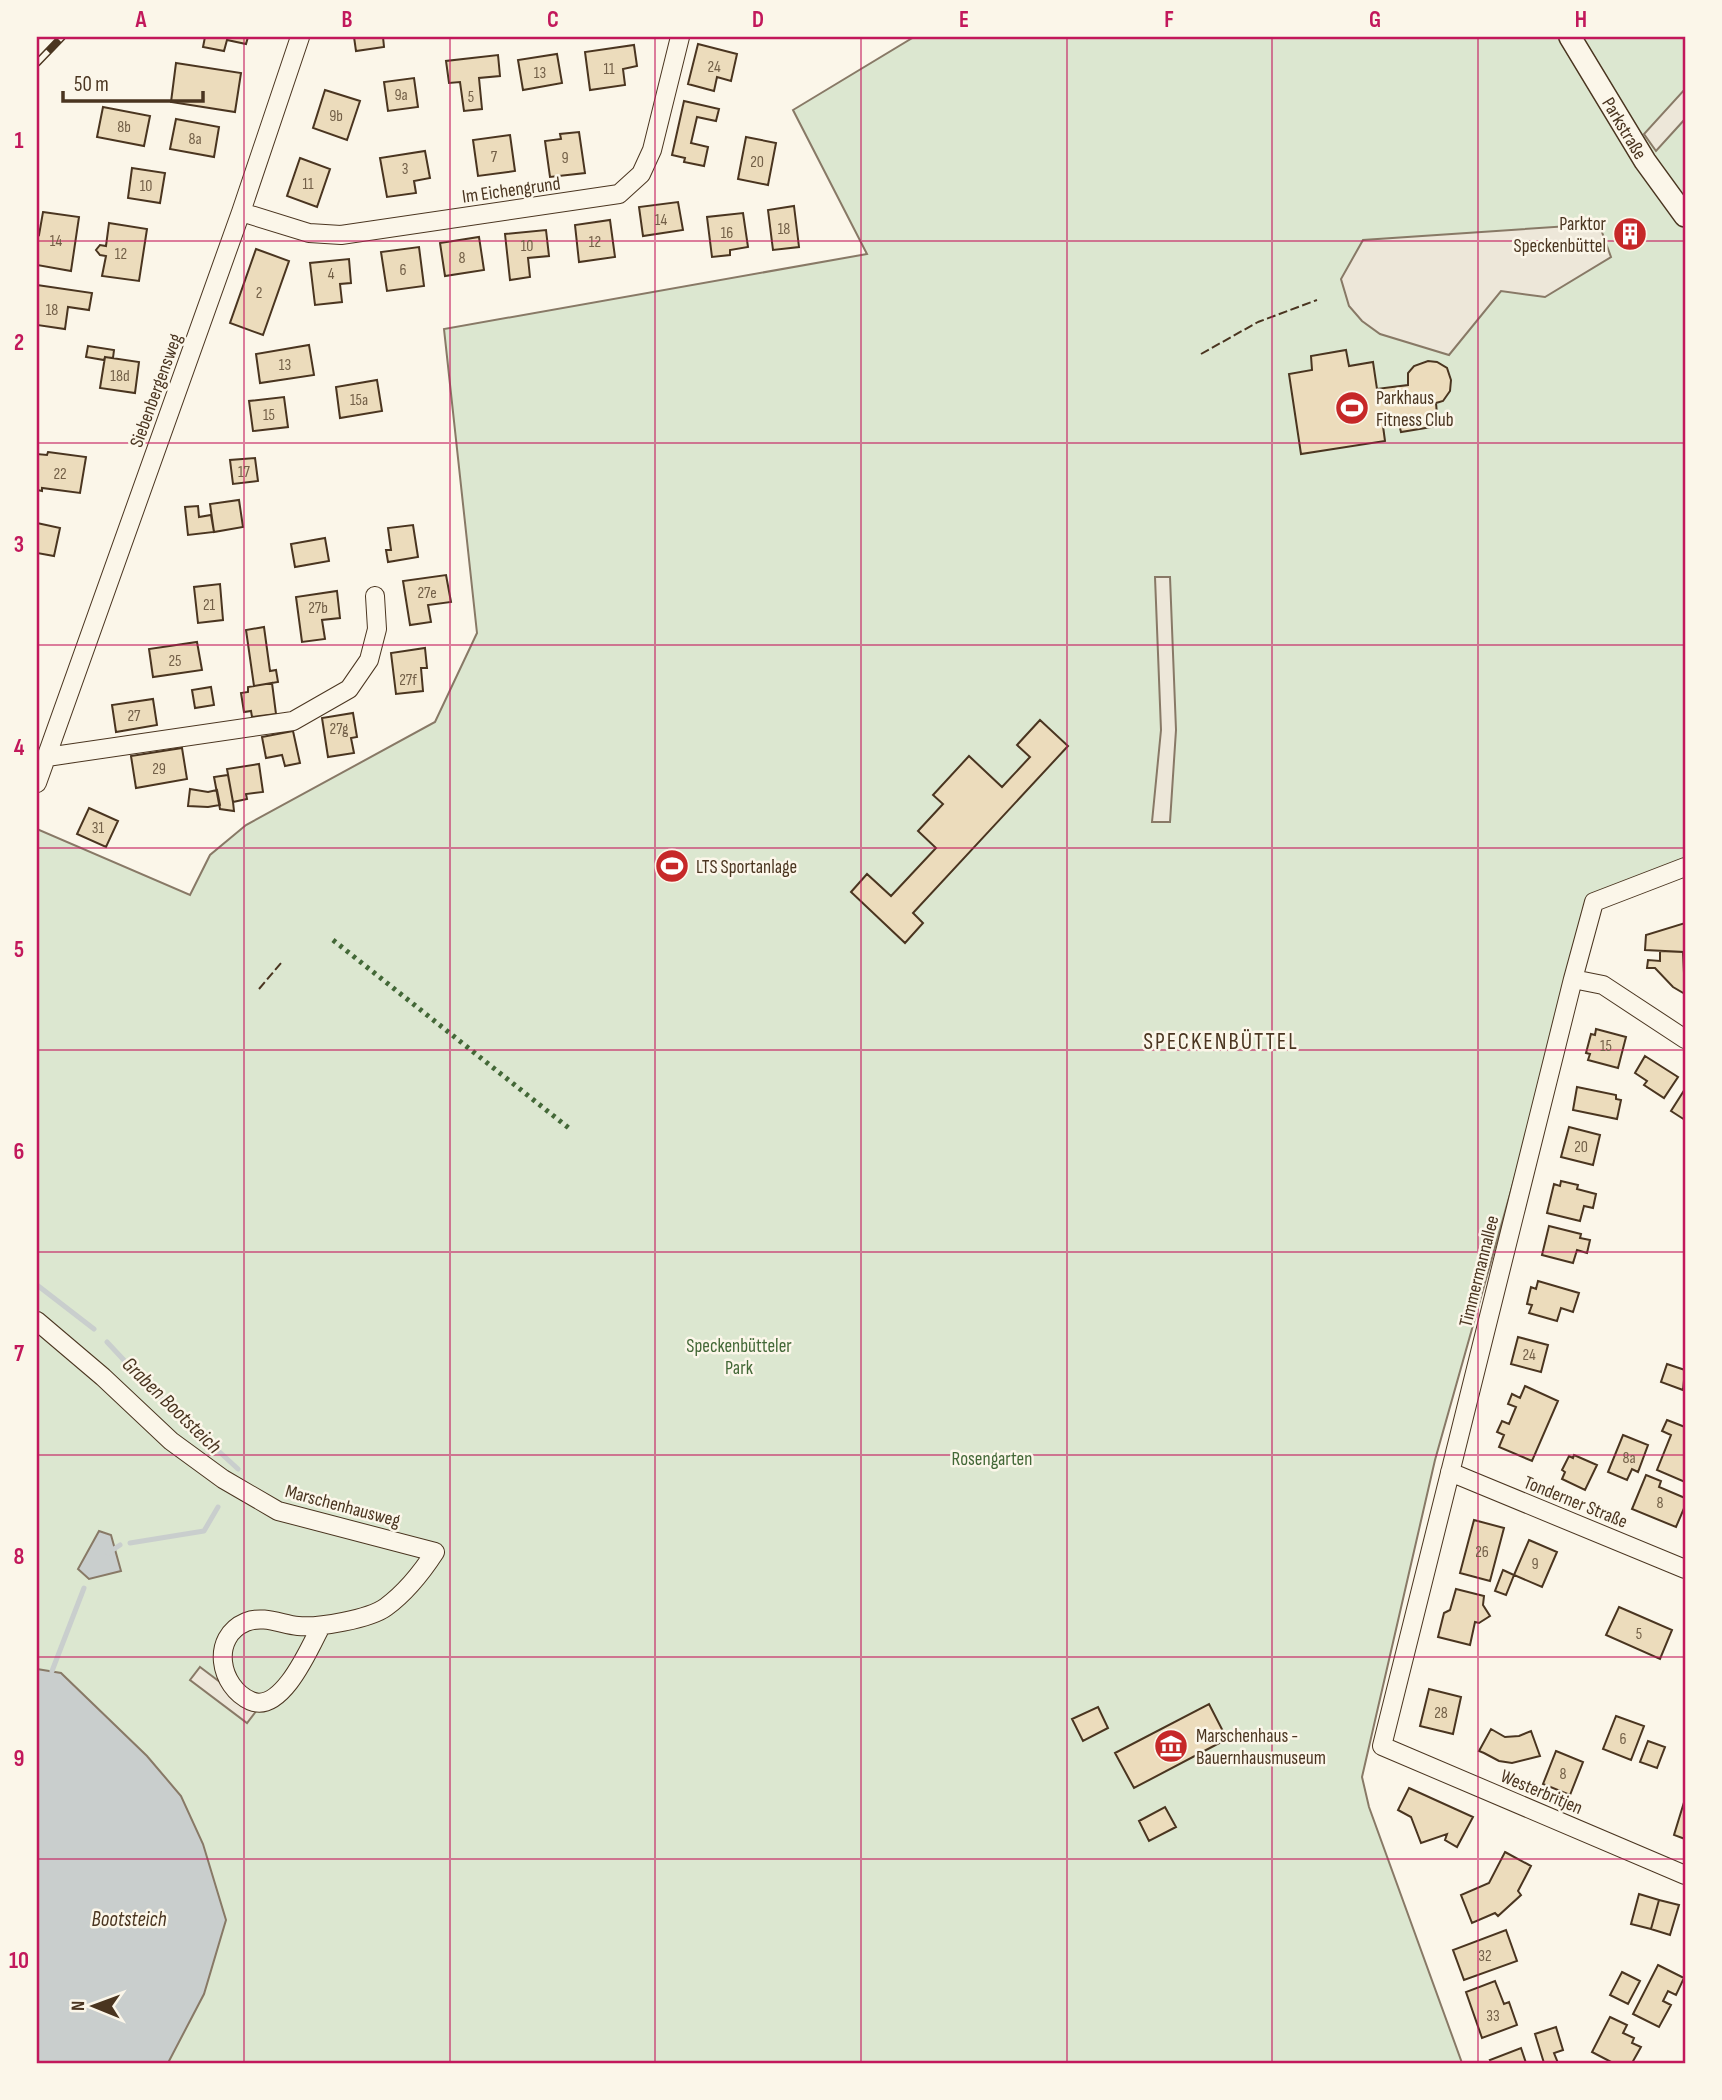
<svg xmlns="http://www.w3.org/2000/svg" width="1722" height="2100" font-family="'Sofia Sans Condensed',sans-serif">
	<rect width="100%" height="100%" fill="#fbf6e9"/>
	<!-- green -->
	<path fill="#dce7d0" stroke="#887966" stroke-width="2" d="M914 37H1685V864L1593 900 1435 1460 1362 1777 1369 1807 1462 2063H37V829L190 895 210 855 246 825 435 722 477 633 444 329 867 254 793 110Z"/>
	<!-- parking -->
	<path fill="#ede7d9" stroke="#887966" stroke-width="2" d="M1685 89V119L1656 151 1644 134Z
		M1599 224 1611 257 1545 297 1501 291 1449 355 1380 334 1362 321 1349 306 1341 279 1363 240Z
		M1155 577H1170L1176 730 1170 822H1152L1161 730Z
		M200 1667 257 1710 247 1723 190 1680Z"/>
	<!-- water -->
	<path fill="#c9cecd" stroke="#887966" stroke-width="2" d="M99 1531 111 1535 121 1571 89 1579 78 1569Z
		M37 1669 61 1673 147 1756 181 1796 203 1844 226 1920 204 1994 168 2063H37Z"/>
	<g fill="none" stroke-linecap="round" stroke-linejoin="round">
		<!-- stream -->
		<path stroke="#c9cecd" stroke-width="5" d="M37 1285 94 1329
			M107 1342 149 1387 238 1469
			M130 1543 204 1531 218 1507
			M108 1553 120 1545
			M52 1671 84 1588"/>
	</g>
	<!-- building -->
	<path fill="#ecdcbc" stroke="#4a3520" stroke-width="2" d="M205 37H248L246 44 227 40 224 51 203 47Z
		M354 37H383L384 47 356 51Z
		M698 44 737 54 731 81 717 77 714 91 688 84Z
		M634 45 637 66 623 69 625 85 590 90 585 52Z
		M557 54 562 83 523 90 518 60Z
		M498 55 500 76 479 78 482 109 464 111 460 82 449 83 446 61Z
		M176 63 241 73 235 112 171 102Z
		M414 78 418 107 388 111 384 82Z
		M325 90 360 101 347 140 313 128Z
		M684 101 719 109 716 121 697 117 691 143 708 147 704 166 684 162 685 158 672 155Z
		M103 107 150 116 144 146 97 137Z
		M176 119 219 127 214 157 170 149Z
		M579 132 585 173 550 177 545 141 561 139 560 134Z
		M510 135 515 171 478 176 473 140Z
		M746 137 776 143 768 185 738 179Z
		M425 151 430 178 414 181 416 193 387 197 380 158Z
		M300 158 330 169 317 207 287 196Z
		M132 168 165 173 160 203 128 198Z
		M678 202 683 230 643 236 639 207Z
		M794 206 799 247 773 250 768 210Z
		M43 212 79 217 71 271 37 265V234L39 235Z
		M743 213 748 247 730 250V255L712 257 707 217Z
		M1626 219 1635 221 1642 225 1641 229 1637 228 1633 243 1636 247 1634 249 1620 245Z
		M610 220 615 257 579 262 575 225Z
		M109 223 147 229 139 281 102 276 106 256 100 255 96 250 100 245 106 246Z
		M546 230 549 256 528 258 530 277 510 280 505 234Z
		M479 237 484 270 445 276 440 243Z
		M419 247 424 286 387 291 381 252Z
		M256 249 289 261 263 335 230 323Z
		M349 259 351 283 340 284 342 302 315 305 310 263Z
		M37 285 92 293 89 310 68 307 65 329 37 325Z
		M309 345 314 375 260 383 256 354Z
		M88 346 114 350 113 358 105 357 104 360 86 357Z
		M1346 350 1349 366 1373 362 1377 389 1408 385V373L1414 366 1428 361 1437 362 1447 368 1451 380 1450 391 1443 401 1436 403 1438 426 1401 432 1399 424 1383 426 1385 441 1301 454 1289 374 1312 370 1311 356Z
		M105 357 139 362 135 393 100 388Z
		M377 380 382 411 340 418 336 387Z
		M284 397 288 427 253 431 249 401Z
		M48 452 86 457 80 493 42 488V491L37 490V454L47 455Z
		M255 458 258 481 233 484 230 460Z
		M239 500 243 527 214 532 210 504Z
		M198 506 199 517 211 515 214 532 188 535 185 507Z
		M37 523 60 528 54 556 37 553Z
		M413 525 418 557 388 562 386 550H391L388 528Z
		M325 538 329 561 295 567 291 544Z
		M446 575 451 602 428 605 431 622 410 625 403 581Z
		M220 584 223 620 198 623 194 587Z
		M337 591 340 618 322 620 325 639 302 642 296 597Z
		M264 627 270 671 276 670 278 682 254 686 246 630Z
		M197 642 202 670 153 677 149 649Z
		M425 648 427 668H421L423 691 396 694 391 653Z
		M272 683 276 714 252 717 251 711 244 712 241 693 248 692V687Z
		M211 687 214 705 195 708 192 690Z
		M153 699 157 725 116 732 112 705Z
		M353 713 357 737 351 738 354 753 328 757 322 718Z
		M1040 720 1068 746 913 913 923 923 905 943 851 892 867 874 891 896 936 848 918 831 943 804 933 795 969 756 1002 787 1030 757 1017 745Z
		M293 731 300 763 285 766 282 755 266 758 262 737Z
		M182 748 187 779 136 788 131 756Z
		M259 764 263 792 246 794 247 799 233 802 227 769Z
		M228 775 233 802 234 811 220 809 214 777Z
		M190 789 208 792 217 790 220 805 208 807 188 806Z
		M89 808 118 821 106 847 77 834Z
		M1685 923V952L1645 950 1646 935Z
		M1660 951 1683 952 1685 994 1673 987 1655 968H1647L1648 960 1660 961Z
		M1596 1029 1626 1037 1618 1068 1588 1060 1590 1054 1586 1053 1591 1034 1595 1035Z
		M1645 1056 1678 1077 1664 1098 1644 1085 1647 1081 1635 1073Z
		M1577 1087 1616 1095V1099L1621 1100 1617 1119 1573 1110Z
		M1685 1089V1120L1671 1111Z
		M1569 1127 1600 1135 1593 1165 1561 1157Z
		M1561 1181 1578 1185 1577 1189 1596 1194 1593 1208 1584 1206 1580 1221 1547 1213 1554 1184 1560 1186Z
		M1549 1226 1581 1234 1580 1238 1590 1240 1587 1253 1577 1250 1573 1263 1542 1255Z
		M1538 1281 1579 1293 1573 1312 1561 1308 1557 1321 1529 1313 1532 1305 1527 1304 1531 1287 1536 1289Z
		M1518 1337 1548 1345 1541 1372 1511 1364Z
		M1667 1364 1685 1370 1683 1390 1661 1382Z
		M1525 1386 1558 1401 1532 1461 1499 1447 1504 1435 1497 1432 1502 1421 1509 1424 1516 1407 1508 1404 1512 1394 1520 1398Z
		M1667 1420 1685 1427V1482L1657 1470 1671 1435 1662 1431Z
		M1623 1435 1648 1445 1638 1472 1632 1469 1627 1480 1608 1472Z
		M1574 1455 1597 1465 1585 1490 1562 1479 1565 1472 1562 1470 1569 1456 1573 1458Z
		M1646 1475 1661 1481 1659 1487 1685 1498V1506L1676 1527 1632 1509Z
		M1474 1520 1504 1528 1490 1581 1460 1573Z
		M1529 1540 1557 1552 1542 1587 1514 1575Z
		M1503 1570 1514 1575 1506 1595 1495 1591Z
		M1456 1589 1484 1596 1483 1605 1490 1616 1479 1623 1475 1622 1470 1645 1438 1637 1444 1613 1450 1610Z
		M1619 1607 1672 1630 1660 1659 1606 1635Z
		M1429 1689 1461 1697 1453 1734 1420 1726Z
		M1209 1704 1227 1739 1134 1788 1115 1753Z
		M1098 1707 1108 1728 1083 1741 1072 1719Z
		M1616 1716 1644 1726 1631 1760 1603 1749Z
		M1491 1729 1505 1737 1519 1736 1531 1731 1540 1756 1512 1763 1499 1761 1484 1753 1479 1751Z
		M1648 1741 1665 1747 1657 1768 1640 1762Z
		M1556 1751 1583 1762 1570 1795 1543 1784Z
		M1409 1788 1473 1817 1457 1847 1445 1840 1447 1834 1421 1843 1411 1817 1398 1810Z
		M1685 1799V1839L1674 1835Z
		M1165 1807 1176 1827 1149 1841 1139 1821Z
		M1505 1852 1531 1866 1518 1891 1521 1895 1498 1916 1495 1913 1472 1923 1461 1895 1489 1883Z
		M1639 1894 1659 1900 1651 1929 1631 1924Z
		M1659 1900 1679 1905 1670 1935 1651 1929Z
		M1506 1930 1517 1961 1464 1980 1453 1950Z
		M1658 1965 1684 1978 1676 1995 1668 1991 1663 2001 1671 2005 1659 2027 1633 2014Z
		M1622 1972 1640 1981 1628 2004 1610 1995Z
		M1495 1981 1504 2004 1509 2002 1517 2025 1482 2038 1466 1992Z
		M1610 2017 1627 2025 1623 2033 1634 2038 1632 2043 1641 2047 1632 2063H1613L1592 2052Z
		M1556 2027 1563 2050 1554 2053 1558 2063H1544L1535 2034Z
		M1521 2048 1526 2063H1492L1490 2060Z"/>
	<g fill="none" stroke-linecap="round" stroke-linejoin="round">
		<!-- minor casing -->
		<g stroke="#4a3520" stroke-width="20">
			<path id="minor" d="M241 212 309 233 341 235 619 194 641 174 652 150 680 37
				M47 757 293 721 349 689 369 660 377 629 375 596
				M37 783 241 212 300 37
				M1685 867 1594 902 1573 979 1382 1746 1685 1875
				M1573 979 1603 985 1685 1039
				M37 1321 103 1377 171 1441 223 1479 278 1511 435 1552C422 1572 405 1593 386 1607 370 1619 318 1628 298 1626 281 1624 263 1615 246 1622 210 1637 219 1687 251 1701 282 1714 310 1647 321 1626
				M1450 1472 1685 1569"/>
		</g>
		<!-- tertiary casing -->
		<g stroke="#4a3520" stroke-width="24">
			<path id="tertiary" d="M1570 37 1645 161 1685 216"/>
		</g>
		<!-- minor -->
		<use href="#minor" stroke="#fbf6e9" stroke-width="18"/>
		<!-- tertiary -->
		<use href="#tertiary" stroke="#fbf6e9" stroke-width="21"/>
		<!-- rail casing -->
		<g stroke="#4a3520" stroke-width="8">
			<path id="rail" d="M37 63 62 37"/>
		</g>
		<!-- rail -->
		<use href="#rail" stroke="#fbf6e9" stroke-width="5" stroke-dasharray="16" stroke-linecap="butt"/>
		<!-- hedge -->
		<path stroke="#436837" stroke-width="5" stroke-dasharray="3.5 5" stroke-linecap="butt" d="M333 940 570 1129"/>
		<!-- fence -->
		<path stroke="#4a3520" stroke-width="2" stroke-dasharray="9 3.5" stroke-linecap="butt" d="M1201 354 1258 322 1317 300
			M259 989 281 963"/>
	</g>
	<!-- grid -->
	<path fill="none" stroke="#c2185b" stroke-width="2" stroke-opacity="0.55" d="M244 37V2063M450 37V2063M655 37V2063M861 37V2063M1067 37V2063M1272 37V2063M1478 37V2063M37 241H1685M37 443H1685M37 645H1685M37 848H1685M37 1050H1685M37 1252H1685M37 1455H1685M37 1657H1685M37 1859H1685"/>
	<!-- icons -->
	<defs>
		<g id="building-disc" transform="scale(1.75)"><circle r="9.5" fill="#c62828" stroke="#fbf6e9"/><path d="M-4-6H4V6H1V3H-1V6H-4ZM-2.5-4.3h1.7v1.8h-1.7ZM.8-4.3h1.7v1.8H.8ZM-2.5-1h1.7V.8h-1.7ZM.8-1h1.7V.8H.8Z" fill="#fff"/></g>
		<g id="stadium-disc" transform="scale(1.75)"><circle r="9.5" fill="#c62828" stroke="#fbf6e9"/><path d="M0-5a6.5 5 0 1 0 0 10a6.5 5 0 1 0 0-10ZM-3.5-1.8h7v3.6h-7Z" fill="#fff"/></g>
		<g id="museum-disc" transform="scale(1.75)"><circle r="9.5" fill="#c62828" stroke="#fbf6e9"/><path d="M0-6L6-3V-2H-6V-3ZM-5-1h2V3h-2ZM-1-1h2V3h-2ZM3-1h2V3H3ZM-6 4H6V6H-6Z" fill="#fff"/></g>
	</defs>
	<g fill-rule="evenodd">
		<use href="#building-disc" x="1630" y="234"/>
		<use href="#stadium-disc" x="1352" y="408"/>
		<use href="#stadium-disc" x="672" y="866"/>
		<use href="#museum-disc" x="1171" y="1746"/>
	</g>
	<g text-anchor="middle" stroke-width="5" stroke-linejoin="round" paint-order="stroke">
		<!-- number labels -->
		<g font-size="16" fill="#725f47">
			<text x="714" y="72">24</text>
			<text x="609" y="74">11</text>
			<text x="540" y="78">13</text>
			<text x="401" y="100">9a</text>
			<text x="471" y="102">5</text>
			<text x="336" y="121">9b</text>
			<text x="124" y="132">8b</text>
			<text x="195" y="144">8a</text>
			<text x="494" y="162">7</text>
			<text x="565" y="163">9</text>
			<text x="757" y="167">20</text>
			<text x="405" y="174">3</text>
			<text x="308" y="189">11</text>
			<text x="146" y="191">10</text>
			<text x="661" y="225">14</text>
			<text x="784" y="234">18</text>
			<text x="727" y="238">16</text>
			<text x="56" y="246">14</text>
			<text x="595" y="247">12</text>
			<text x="527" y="251">10</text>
			<text x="121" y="259">12</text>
			<text x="462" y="263">8</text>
			<text x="403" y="275">6</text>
			<text x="331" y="279">4</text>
			<text x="259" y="298">2</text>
			<text x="52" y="315">18</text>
			<text x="285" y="370">13</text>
			<text x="120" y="381">18d</text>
			<text x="359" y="405">15a</text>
			<text x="269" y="420">15</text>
			<text x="244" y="477">17</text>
			<text x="60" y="479">22</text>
			<text x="427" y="598">27e</text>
			<text x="209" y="610">21</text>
			<text x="318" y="613">27b</text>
			<text x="175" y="666">25</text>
			<text x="408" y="685">27f</text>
			<text x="134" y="721">27</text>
			<text x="339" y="734">27g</text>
			<text x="159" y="774">29</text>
			<text x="98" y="833">31</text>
			<text x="1606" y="1051">15</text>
			<text x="1581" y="1152">20</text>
			<text x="1529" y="1360">24</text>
			<text x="1629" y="1463">8a</text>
			<text x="1660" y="1508">8</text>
			<text x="1482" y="1557">26</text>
			<text x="1535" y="1569">9</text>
			<text x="1639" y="1639">5</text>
			<text x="1441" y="1718">28</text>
			<text x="1623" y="1744">6</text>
			<text x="1563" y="1779">8</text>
			<text x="1485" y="1961">32</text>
			<text x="1493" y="2021">33</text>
		</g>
		<!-- street labels -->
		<g font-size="19" fill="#4a3520" stroke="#fbf6e9">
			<text transform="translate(1625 128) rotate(59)" y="7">Parkstraße</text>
			<text transform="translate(511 189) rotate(-8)" y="7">Im Eichengrund</text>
			<text transform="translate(155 390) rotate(-70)" y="7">Siebenbergensweg</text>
			<text transform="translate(1478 1271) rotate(-76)" y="7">Timmermannallee</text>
			<text transform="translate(1576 1501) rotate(22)" y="7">Tonderner Straße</text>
			<text transform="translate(343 1505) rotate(15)" y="7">Marschenhausweg</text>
			<text transform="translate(1542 1791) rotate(23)" y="7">Westerbritjen</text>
		</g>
		<!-- poi labels -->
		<g font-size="19" fill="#4a3520" stroke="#fbf6e9" text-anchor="start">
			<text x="1606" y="230" text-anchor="end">Parktor<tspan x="1606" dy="22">Speckenbüttel</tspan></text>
			<text x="1376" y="404">Parkhaus<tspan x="1376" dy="22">Fitness Club</tspan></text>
			<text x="696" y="873">LTS Sportanlage</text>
			<text x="1196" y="1742">Marschenhaus -<tspan x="1196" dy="22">Bauernhausmuseum</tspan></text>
		</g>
		<!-- park labels -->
		<g font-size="19" fill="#436837" stroke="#fbf6e9">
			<text x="739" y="1352">Speckenbütteler<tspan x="739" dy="22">Park</tspan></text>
			<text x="992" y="1465">Rosengarten</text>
		</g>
		<!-- water labels -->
		<g font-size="21" font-style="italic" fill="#4a3520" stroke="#fbf6e9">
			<text transform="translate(172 1405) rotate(44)" y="7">Graben Bootsteich</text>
			<text x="129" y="1926">Bootsteich</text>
		</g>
		<!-- quarter labels -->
		<g font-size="23" letter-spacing="2" fill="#4a3520" stroke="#fbf6e9">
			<text x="1221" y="1049">SPECKENBÜTTEL</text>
		</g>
	</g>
	<!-- border -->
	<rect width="1722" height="2100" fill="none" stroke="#fbf6e9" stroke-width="77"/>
	<!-- north arrow -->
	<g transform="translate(94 2006) rotate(271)" stroke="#fbf6e9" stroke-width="5" paint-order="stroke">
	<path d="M0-5L12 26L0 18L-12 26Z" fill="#4a3520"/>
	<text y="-10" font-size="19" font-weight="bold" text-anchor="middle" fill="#4a3520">N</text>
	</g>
	<!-- scale -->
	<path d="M63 91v10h140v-10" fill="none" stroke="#4a3520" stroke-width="3.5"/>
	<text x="74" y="91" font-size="21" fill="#4a3520" stroke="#fbf6e9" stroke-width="5" paint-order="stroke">50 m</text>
	<rect x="38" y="38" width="1646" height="2024" fill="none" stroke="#c2185b" stroke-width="2.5"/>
	<g font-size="23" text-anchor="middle" font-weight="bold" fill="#c2185b">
		<text x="141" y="27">A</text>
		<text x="347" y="27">B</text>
		<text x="553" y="27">C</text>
		<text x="758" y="27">D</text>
		<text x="964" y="27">E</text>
		<text x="1169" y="27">F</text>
		<text x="1375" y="27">G</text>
		<text x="1581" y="27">H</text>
		<text x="19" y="148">1</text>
		<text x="19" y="350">2</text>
		<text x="19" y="552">3</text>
		<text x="19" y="755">4</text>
		<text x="19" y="957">5</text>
		<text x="19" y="1159">6</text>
		<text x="19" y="1361">7</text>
		<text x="19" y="1564">8</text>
		<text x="19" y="1766">9</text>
		<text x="19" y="1968">10</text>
	</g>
</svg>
